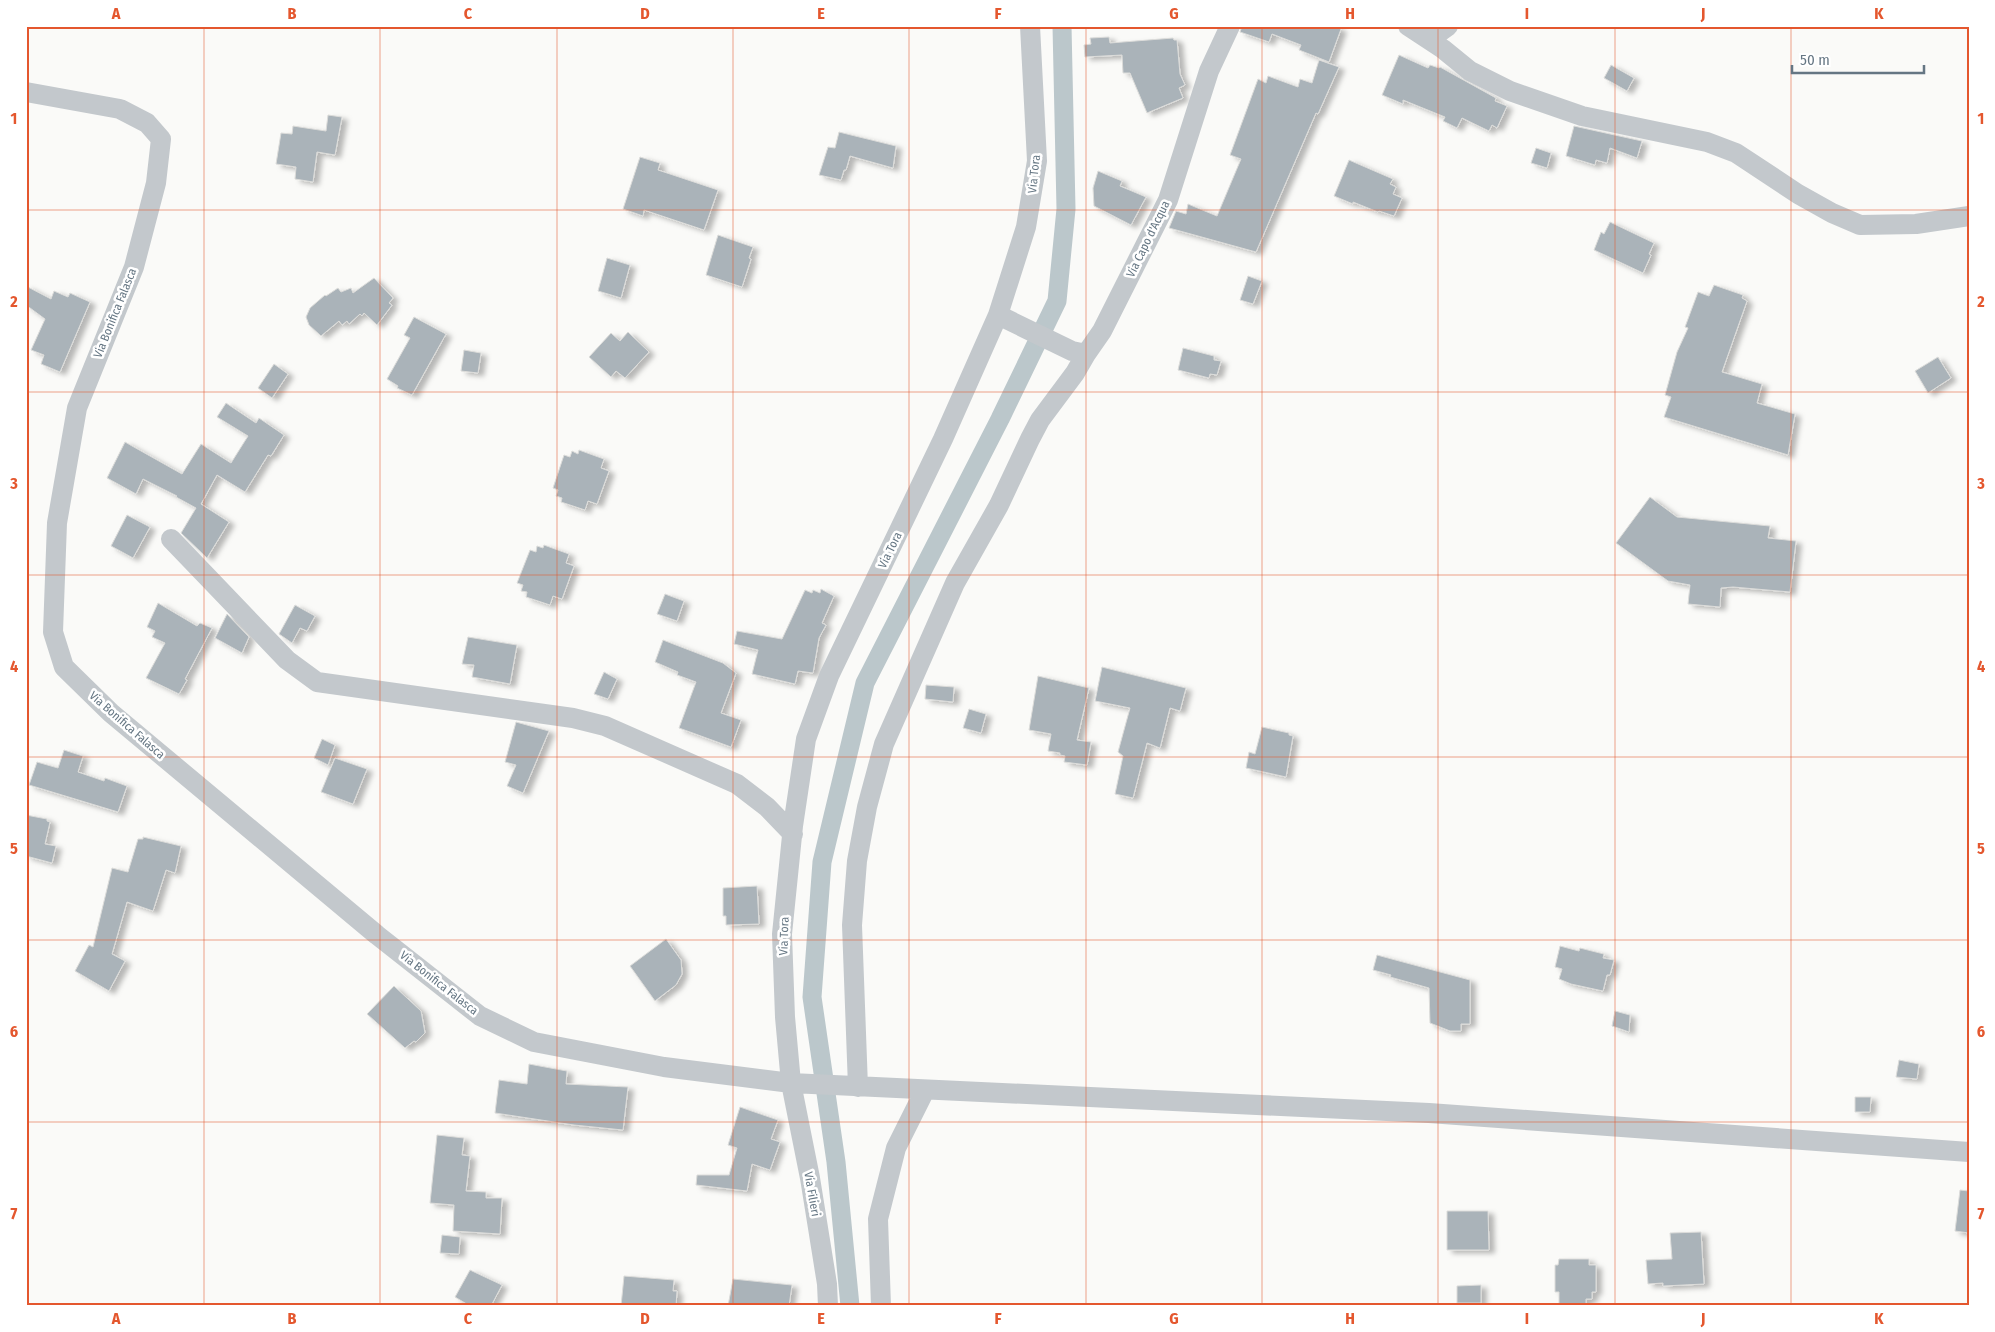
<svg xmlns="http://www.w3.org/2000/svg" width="1995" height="1332" font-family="'Fira Sans Condensed',sans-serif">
	<defs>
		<filter id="shadow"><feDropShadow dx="5.5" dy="3" stdDeviation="2.5" flood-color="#0004"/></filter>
	</defs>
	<rect width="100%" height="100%" fill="#fafaf8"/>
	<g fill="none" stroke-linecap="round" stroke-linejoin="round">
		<!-- canal -->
		<path stroke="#bbc7cb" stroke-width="19" d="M850 1306 836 1162 812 997 822 862 865 683 1000 419 1057 301 1066 209 1062 26"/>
	</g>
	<!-- building -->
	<path fill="#aab3b9" stroke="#dcdcda" filter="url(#shadow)" d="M1242 26H1332L1341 29 1329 62 1299 50 1301 45 1272 34 1269 42 1240 32Z
		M1109 37 1110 43 1173 38 1174 40H1177L1180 74 1185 85 1179 88 1183 98 1147 113 1130 73H1123L1122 55 1085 57 1084 45 1091 44 1090 38Z
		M1399 55 1428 68 1430 65 1439 68 1440 67 1496 98 1495 101 1507 106 1497 128 1492 125 1489 131 1462 118 1457 128 1443 121 1445 117 1403 100V104L1382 95Z
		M1319 60 1339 67 1318 114 1316 113 1256 252 1169 228 1176 211 1186 214 1188 204 1217 216 1241 159 1230 155 1258 79 1266 83 1268 76 1298 87 1300 79 1312 83Z
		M1611 65 1634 78 1627 91 1604 78Z
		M328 115 342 117 335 155 317 152 313 182 295 179 296 167 276 164 281 133 292 134 293 126 326 131Z
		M1574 126 1642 141 1637 158 1610 148 1607 163 1596 160 1595 165 1566 156Z
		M839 132 896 146 893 168 850 156 846 170H844L841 180 819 175 828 147 835 148Z
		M1536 148 1551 153 1547 168 1531 163Z
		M640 157 660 163 658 170 718 190 704 230 644 210 643 216 623 209Z
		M1349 160 1393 179 1390 184 1396 187 1393 194 1402 198 1394 216 1379 211 1378 212 1353 202V204L1334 196Z
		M1098 171 1122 181 1120 186 1146 197 1131 225 1094 206 1093 188Z
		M1610 222 1654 243 1649 254 1651 255 1643 273 1594 250 1601 232 1604 234Z
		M718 235 753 247 749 258 751 259 742 287 706 275Z
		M607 258 630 265 621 298 598 291Z
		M1248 276 1262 281 1253 304 1240 300Z
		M374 278 393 298 389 303 392 305 377 325 364 313 362 316 360 314 349 324 347 321 342 325 339 321 321 336 309 325 306 317 310 308 325 295 326 296 338 288 341 292 351 288 353 293Z
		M1714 285 1743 295 1742 298 1747 301 1722 372 1762 384 1757 403 1795 414 1788 455 1664 417 1671 397 1665 395 1677 352 1688 328 1685 327 1698 292 1709 296Z
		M26 286 51 299 54 291 68 297 70 293 90 302 60 372 41 364 44 355 31 350 45 319 26 305Z
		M414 317 446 334 412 395 397 388 398 386 387 379 410 338 404 335Z
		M628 332 649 352 625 378 616 371 611 377 589 357 611 333 620 341Z
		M1183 348 1214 356V360L1221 361 1217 375 1210 374 1209 378 1178 370Z
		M464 350 481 353 478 373 461 371Z
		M1938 357 1951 378 1928 393 1915 371Z
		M274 364 288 374 272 398 258 388Z
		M226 403 256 423 259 418 284 435 271 456 268 455 245 492 217 475 201 504 229 522 207 558 181 533 196 508 176 497 177 496 143 479 136 494 107 478 125 442 182 474 201 444 231 463 248 436 217 417Z
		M579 450 604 459 601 468 609 471 597 504 588 501 585 510 561 502 562 498 556 496 558 490 553 488 564 455 570 457 572 451 578 454Z
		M1650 497 1677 517 1770 526 1768 538 1796 541 1790 592 1733 587 1721 588 1720 607 1688 604 1690 585 1668 581 1616 543Z
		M127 515 150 527 133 558 111 546Z
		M544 545 569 554 566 563 574 566 562 599 553 596 550 605 526 597 527 592 521 591 523 585 517 583 530 550 536 552 537 546 543 548Z
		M821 589 834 596 822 623 826 625 819 638 813 673 798 671 795 684 752 674 758 650 734 644 737 631 782 639 805 590 812 593 813 590 820 593Z
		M665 594 684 601 677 621 657 614Z
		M158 603 197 626 200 623 212 628 185 679 187 680 179 694 146 678 165 643 152 637 155 631 147 627Z
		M295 605 315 616 307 631 300 628 292 643 279 634Z
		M227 614 249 637 242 653 215 638Z
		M468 637 517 645 510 684 472 677 474 665 462 664Z
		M663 640 723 663 736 673 721 713 741 720 731 747 679 728 696 682 677 675 678 672 655 662Z
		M1102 667 1186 688 1180 711 1170 708 1160 748 1147 743 1133 798 1115 794 1123 756 1118 752 1130 708 1095 701Z
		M604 672 617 679 608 699 594 694Z
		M1038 676 1089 688 1077 740 1091 742 1087 765 1064 762 1065 756 1060 755V753L1048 751 1051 734 1029 730Z
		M926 685 954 687 953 702 925 699Z
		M969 709 986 714 981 733 963 728Z
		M516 722 549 731 523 793 507 786 516 765 505 762Z
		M1262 727 1289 733V735L1293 736 1286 777 1246 768 1249 752 1255 754Z
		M322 739 335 745 328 765 314 758Z
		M64 750 83 756 78 772 104 781 105 778 127 786 118 812 29 785 37 762 58 768Z
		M335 758 367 769 353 804 321 792Z
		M26 815 47 819V821L50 822 45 844 56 846 52 863 26 856Z
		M143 837 181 846 175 873 166 870 153 911 127 902 112 954 125 961 109 991 75 971 89 945 93 947 112 868 128 872 138 839H143Z
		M757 886 759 924 726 925V916H723V888Z
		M666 939 681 960 682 974 676 985 655 1001 630 966Z
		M1560 946 1579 951 1580 948 1604 954 1603 958 1614 960 1610 975H1607L1603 991 1571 984 1559 979 1562 969 1555 967Z
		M1377 955 1470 980V1024H1461V1031H1450L1430 1023 1429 988 1390 977 1391 975 1373 970Z
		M394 986 421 1011 425 1033 416 1042 414 1041 405 1048 367 1014Z
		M1615 1011 1630 1015 1629 1032 1612 1026Z
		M1899 1060 1919 1064 1917 1079 1896 1077Z
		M529 1064 567 1071 566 1084 628 1087 623 1130 574 1125 495 1113 499 1080 527 1084Z
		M1855 1097H1871L1870 1112H1855Z
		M740 1107 778 1120 771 1139 780 1142 770 1170 752 1164 747 1191 696 1185 697 1175H729L737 1148 728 1145Z
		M437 1135 464 1138 462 1155 470 1156 466 1191 486 1192V1198H502L500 1234 453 1231 454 1205 430 1203Z
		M1960 1190 1969 1191V1233L1955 1231Z
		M1447 1211H1488L1489 1250H1447Z
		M1701 1232 1704 1284 1663 1286V1283L1648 1284 1646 1260 1672 1259 1670 1233Z
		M442 1235 460 1237 459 1254 440 1253Z
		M1559 1259H1589V1265H1596V1292H1592V1299H1586V1305L1559 1304V1292H1555V1265H1558Z
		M470 1270 502 1285 491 1306H470L455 1297Z
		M624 1276 674 1280 673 1291H677L676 1306H621Z
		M733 1279 792 1285 789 1306H728Z
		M1481 1285V1303H1457V1286Z"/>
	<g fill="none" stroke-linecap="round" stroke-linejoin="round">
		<!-- street -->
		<path stroke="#c3c8cc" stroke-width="20" d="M1408 26 1443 49 1470 71 1510 91 1582 116 1707 142 1736 153 1798 194 1832 213 1860 225 1916 224 1969 216
			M1418 31H1441L1448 26
			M26 92 120 109 147 123 161 139 156 183 134 267 77 408 57 523 53 632 64 667 111 713 377 935 480 1016 534 1042 664 1067 791 1083 1429 1113 1969 1152
			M998 315 1072 351 1086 354 1102 331 1168 200 1209 71 1230 26
			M171 539 287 660 317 682 573 718 605 726 737 784 767 807 793 834
			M858 1087 852 925 857 861 867 807 884 744 955 583 999 505 1030 439 1040 420 1075 373 1086 354
			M828 1306 827 1284 810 1178 791 1083 785 1017 782 934 793 826 806 739 829 676 943 439 998 315 1026 227 1037 161 1030 26
			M881 1306 878 1219 896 1148 925 1090"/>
	</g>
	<!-- grid -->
	<path fill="none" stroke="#e4572e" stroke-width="1" stroke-opacity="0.55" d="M204 26V1306M380 26V1306M557 26V1306M733 26V1306M909 26V1306M1086 26V1306M1262 26V1306M1438 26V1306M1615 26V1306M1791 26V1306M26 210H1969M26 392H1969M26 575H1969M26 757H1969M26 940H1969M26 1122H1969"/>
	<g text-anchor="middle" stroke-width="5" stroke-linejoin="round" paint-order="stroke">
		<!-- street labels -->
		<g font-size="12" fill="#657683" stroke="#fff">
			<text transform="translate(1034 174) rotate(-84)" y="4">Via Tora</text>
			<text transform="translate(1148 239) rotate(-64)" y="4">Via Capo d'Acqua</text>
			<text transform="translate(115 313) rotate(-68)" y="4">Via Bonifica Falasca</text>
			<text transform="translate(890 550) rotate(-64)" y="4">Via Tora</text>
			<text transform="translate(127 725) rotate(41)" y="4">Via Bonifica Falasca</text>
			<text transform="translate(784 936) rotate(-88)" y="4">Via Tora</text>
			<text transform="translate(439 983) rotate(38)" y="4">Via Bonifica Falasca</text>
			<text transform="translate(812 1194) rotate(80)" y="4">Via Filieri</text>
		</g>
	</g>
	<!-- border -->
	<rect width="1995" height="1332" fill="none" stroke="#ffffff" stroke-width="55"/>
	<!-- scale -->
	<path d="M1792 65v8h132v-8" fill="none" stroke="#657683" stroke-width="2.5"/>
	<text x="1800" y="65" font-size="15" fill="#657683" stroke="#ffffff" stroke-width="4" paint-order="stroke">50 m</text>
	<rect x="28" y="28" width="1940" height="1276" fill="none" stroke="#e4572e" stroke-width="2"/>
	<g font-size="16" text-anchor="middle" font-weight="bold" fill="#e4572e">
		<text x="116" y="19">A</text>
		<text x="292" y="19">B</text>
		<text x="468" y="19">C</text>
		<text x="645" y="19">D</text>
		<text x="821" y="19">E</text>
		<text x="998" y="19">F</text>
		<text x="1174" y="19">G</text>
		<text x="1350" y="19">H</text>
		<text x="1527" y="19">I</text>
		<text x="1703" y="19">J</text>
		<text x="1879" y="19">K</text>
		<text x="14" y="124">1</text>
		<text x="1981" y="124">1</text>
		<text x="14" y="307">2</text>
		<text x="1981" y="307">2</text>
		<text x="14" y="489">3</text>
		<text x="1981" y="489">3</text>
		<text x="14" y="672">4</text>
		<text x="1981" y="672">4</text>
		<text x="14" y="854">5</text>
		<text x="1981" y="854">5</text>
		<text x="14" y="1037">6</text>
		<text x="1981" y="1037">6</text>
		<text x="14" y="1219">7</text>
		<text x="1981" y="1219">7</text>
		<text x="116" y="1324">A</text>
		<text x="292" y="1324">B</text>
		<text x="468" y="1324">C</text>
		<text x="645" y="1324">D</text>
		<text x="821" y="1324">E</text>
		<text x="998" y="1324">F</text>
		<text x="1174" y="1324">G</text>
		<text x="1350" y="1324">H</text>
		<text x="1527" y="1324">I</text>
		<text x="1703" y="1324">J</text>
		<text x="1879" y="1324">K</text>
	</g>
</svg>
